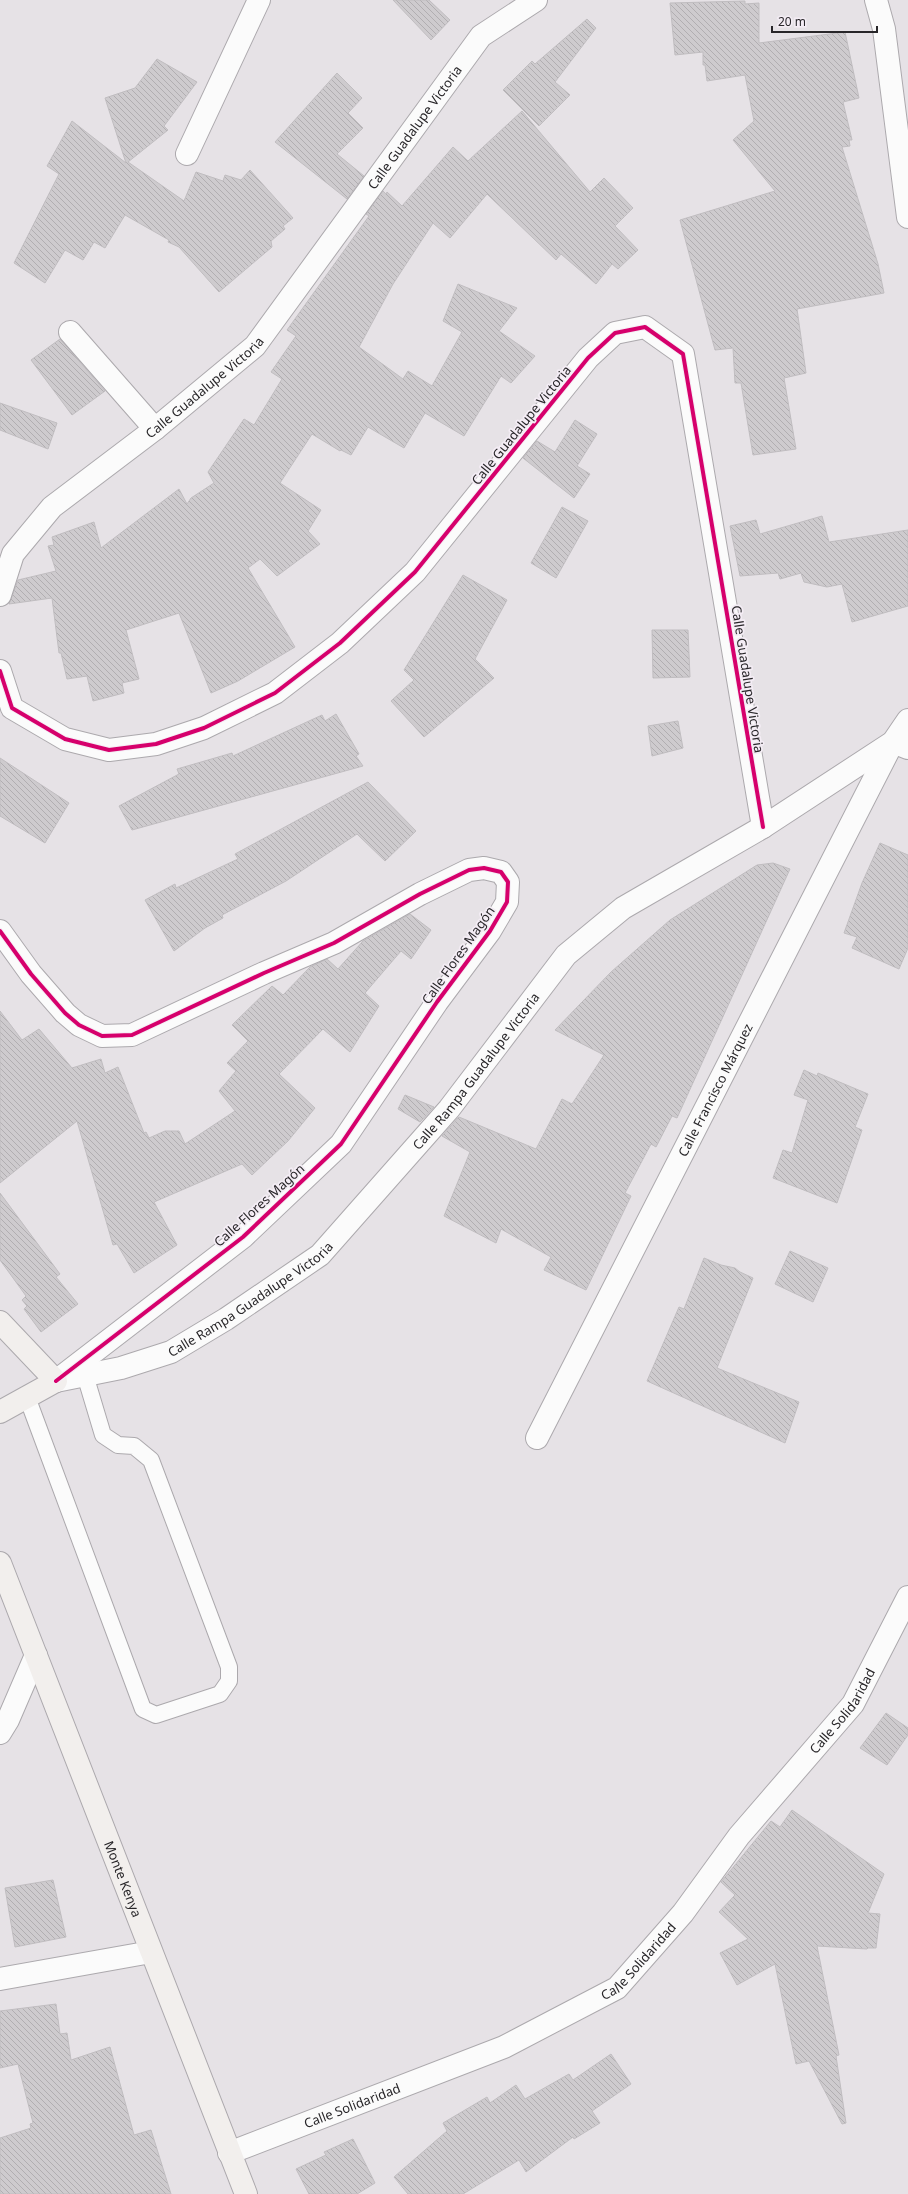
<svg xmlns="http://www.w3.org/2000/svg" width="908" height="2194" font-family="'Noto Sans',sans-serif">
	<defs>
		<pattern id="building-back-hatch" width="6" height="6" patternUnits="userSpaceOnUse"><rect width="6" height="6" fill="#cecbce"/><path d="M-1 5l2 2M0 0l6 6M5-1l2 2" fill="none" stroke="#b1aeb1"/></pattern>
	</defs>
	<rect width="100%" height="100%" fill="#e6e2e6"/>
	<!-- building -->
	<path fill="url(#building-back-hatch)" stroke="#c0bdc0" d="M393 0H429L450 20 431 40Z
		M745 1V4L759 3V43L845 32 859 98 843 102 852 140H849L850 146 842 147 878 264 884 293 797 309 806 373 784 378 796 449 753 455 741 383H735L733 348 715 350 680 220 775 191 733 140 754 121 745 75 707 81 705 65H703V52L675 55 670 3Z
		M587 19 596 28 555 82 570 95 539 126 503 90 532 61 535 64Z
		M157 59 197 82 164 126 168 130 128 162 184 201 196 172 223 181 225 175 241 180 250 170 293 218 283 226 285 229 271 241 272 247 219 292 179 247 168 242 169 240 125 215 105 248 94 242 83 260 65 250 45 283 14 263 59 174 47 166 72 121 126 163 105 98 135 88Z
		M337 73 362 98 348 113 363 128 337 154 364 176 347 199 275 142Z
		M522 111 590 192 604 178 633 208 615 226 638 250 618 269 612 264 596 284 561 254 556 260 487 194 450 238 433 223 393 284 359 347 403 379 408 371 432 386 462 332 443 321 458 284 517 308 499 331 535 356 511 383 501 376 464 436 425 413 404 448 368 427 351 455 341 450 340 451 312 434 280 483 321 510 308 531 320 544 277 576 260 559 248 568 295 647 238 681 211 693 179 613 126 630 139 679 122 683 124 693 93 701 87 676 67 679 61 653H59L52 598 9 604 18 580 56 571 48 546 54 545 52 537 94 522 101 548 179 489 187 504 191 498 214 483 208 472 244 419 254 425 282 379 271 372 296 336 287 330 369 216 366 214 383 191 386 194 387 192 402 206 453 147 468 161Z
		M60 339 105 391 72 415 31 360Z
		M0 403 57 423 48 449 0 430Z
		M575 420 597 434 577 466 590 474 574 498 523 458 537 441 555 452Z
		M562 507 588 521 556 578 531 563Z
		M822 516 829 542 908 530V606L852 622 842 584 827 587 804 582 801 573 780 579 778 573 740 576 730 526 756 520 760 534Z
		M463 575 507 600 475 659 494 678 424 737 391 701 414 680 404 670Z
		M652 630H688L690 677 653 678Z
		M336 714 359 754 356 756 363 766 132 830 119 806 179 774 177 769 232 753 233 756 322 715 325 721Z
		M678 721 683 748 652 756 648 726Z
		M0 758 69 803 45 843 0 816Z
		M368 782 416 831 385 861 357 834 286 881 222 915 223 918 205 928 174 951 145 900 175 884 176 888 238 859 235 854Z
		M880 843 908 855V948L899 969 852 948 857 937 844 933 862 883Z
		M773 863 790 869 677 1118 672 1116 656 1147 651 1144 625 1193 631 1196 586 1290 544 1270 551 1257 501 1229 496 1243 444 1216 470 1152 442 1136 459 1117 536 1149 562 1099 572 1104 604 1055 555 1030 611 972 670 920 757 865Z
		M410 914 431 930 411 959 401 951 365 993 379 1006 350 1052 323 1029 279 1074 315 1108 288 1141 252 1175 242 1164 154 1202 177 1245 134 1273 117 1244 113 1245 77 1121 0 1183V1011L22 1040 39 1029 72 1068 101 1059 105 1073 118 1067 144 1133 146 1132 149 1138 165 1131H179L185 1144 235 1111 219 1091 236 1071 227 1063 248 1041 232 1025 272 986 283 995 310 967 327 959 338 969 363 941Z
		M804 1070 817 1076 818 1073 868 1094 855 1127 862 1130 837 1203 773 1178 783 1150 792 1153 808 1100 794 1095Z
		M405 1095 434 1107 420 1122 398 1109Z
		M0 1193 60 1274 56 1277 78 1304 41 1332 24 1309 27 1306 22 1300 26 1296 0 1260Z
		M790 1251 828 1268 813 1302 775 1284Z
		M704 1258 721 1265 735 1268 740 1272 753 1278 717 1368 799 1402 785 1443 647 1381 679 1307 684 1309Z
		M886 1713 908 1728V1735L887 1765 860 1748Z
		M792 1810 884 1874 868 1913 880 1914 876 1948H868L867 1949 817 1946 839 2055 836 2056 846 2123 842 2124 809 2061 796 2064 775 1964 737 1985 720 1953 748 1939 719 1912 735 1895 721 1882 771 1821 780 1827Z
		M53 1880 66 1937 15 1947 5 1888Z
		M56 2004 60 2034 67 2033 71 2060 110 2047 134 2135 151 2130 171 2194H0V2138L31 2128 30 2124 33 2123 18 2064 0 2068V2011Z
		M611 2054 631 2084 592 2111 600 2123 574 2139 573 2137 526 2172 519 2160 463 2194H408L394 2177 447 2131 443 2123 487 2097 490 2103 516 2085 525 2099 569 2074 573 2080Z
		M353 2139 375 2183 357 2194H309L296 2169 326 2155 324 2152Z"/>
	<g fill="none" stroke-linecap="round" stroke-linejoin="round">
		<!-- service casing -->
		<g stroke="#aca9ad" stroke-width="18">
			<path id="service" d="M27 1397 143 1709 156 1715 220 1694 229 1681V1667L151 1460 134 1446 118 1445 103 1435 85 1375"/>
		</g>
		<!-- minor casing -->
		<g stroke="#aca9ad" stroke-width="24">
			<g id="minor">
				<path d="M187 154 259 0"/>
				<path d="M70 332 155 429"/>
				<path id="s1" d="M0 595 13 554 52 507 155 429 255 346 481 36 536 0"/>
				<path d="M0 671 12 708 65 739 109 750 156 744 204 728 275 693 340 643 415 572 588 358 615 333 645 327 683 354 763 827"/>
				<path d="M0 931 31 974 65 1013 79 1025 102 1036 132 1035 264 973 334 943 420 894 469 870 484 868 501 872 508 882 507 902 490 931 437 1002 341 1144 243 1237 56 1381"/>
				<path id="s2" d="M537 1438 893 742 908 748"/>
				<path d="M0 1733 8 1720 36 1655"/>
				<path d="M0 1979 151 1952"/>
				<path id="s3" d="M229 2153 504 2047 617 1988 683 1913 739 1836 853 1704 908 1597"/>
			</g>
		</g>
		<!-- tertiary casing -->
		<g stroke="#aca9ad" stroke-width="24">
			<g id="tertiary">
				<path d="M876 0 884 29 908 217"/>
				<path id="s4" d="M56 1381 121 1368 171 1352 226 1319 320 1255 449 1109 566 955 623 908 763 827 893 742 908 720"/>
			</g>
		</g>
		<!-- secondary casing -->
		<g stroke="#aca9ad" stroke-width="24">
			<g id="secondary">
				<path d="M0 1322 56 1381 0 1412"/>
				<path id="s5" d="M0 1563 246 2194"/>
			</g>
		</g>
		<!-- service -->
		<use href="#service" stroke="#fbfbfb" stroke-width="16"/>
		<!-- minor -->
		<use href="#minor" stroke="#fbfbfb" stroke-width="22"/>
		<!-- tertiary -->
		<use href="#tertiary" stroke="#fbfbfb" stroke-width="22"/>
		<!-- secondary -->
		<use href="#secondary" stroke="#f2efed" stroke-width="22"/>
		<!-- cycleway casing -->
		<g stroke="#f4edf5" stroke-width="6">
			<path id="cycleway" d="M0 671 12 708 65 739 109 750 156 744 204 728 275 693 340 643 415 572 588 358 615 333 645 327 683 354 763 827
				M0 931 31 974 65 1013 79 1025 102 1036 132 1035 264 973 334 943 420 894 469 870 484 868 501 872 508 882 507 902 490 931 437 1002 341 1144 243 1237 56 1381"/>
		</g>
		<!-- cycleway -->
		<use href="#cycleway" stroke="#d6006c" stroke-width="4"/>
	</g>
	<g text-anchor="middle" stroke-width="3.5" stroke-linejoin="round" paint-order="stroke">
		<!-- street labels -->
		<g font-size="13" fill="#282629" stroke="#f4edf5">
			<text dy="5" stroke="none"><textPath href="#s1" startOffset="634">Calle Guadalupe Victoria</textPath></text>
			<text dy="5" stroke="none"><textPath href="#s1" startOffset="298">Calle Guadalupe Victoria</textPath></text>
			<text transform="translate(521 425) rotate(-51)" y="5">Calle Guadalupe Victoria</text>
			<text transform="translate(748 679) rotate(81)" y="5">Calle Guadalupe Victoria</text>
			<text transform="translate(458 955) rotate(-55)" y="5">Calle Flores Magón</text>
			<text dy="5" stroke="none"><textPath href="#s4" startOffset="538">Calle Rampa Guadalupe Victoria</textPath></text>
			<text dy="5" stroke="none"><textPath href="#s2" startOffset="391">Calle Francisco Márquez</textPath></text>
			<text transform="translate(259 1205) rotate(-42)" y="5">Calle Flores Magón</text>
			<text dy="5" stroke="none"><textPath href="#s4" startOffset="214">Calle Rampa Guadalupe Victoria</textPath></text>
			<text dy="5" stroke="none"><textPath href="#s3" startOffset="780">Calle Solidaridad</textPath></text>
			<text dy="5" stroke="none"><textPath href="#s5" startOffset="339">Monte Kenya</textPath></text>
			<text dy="5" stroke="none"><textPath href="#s3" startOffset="456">Calle Solidaridad</textPath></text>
			<text dy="5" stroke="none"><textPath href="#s3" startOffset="132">Calle Solidaridad</textPath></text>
		</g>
	</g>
	<!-- scale -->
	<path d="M772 26v6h105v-6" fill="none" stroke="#282629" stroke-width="2"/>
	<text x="778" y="26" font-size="12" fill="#282629" stroke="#f4edf5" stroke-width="3" paint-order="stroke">20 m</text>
</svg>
